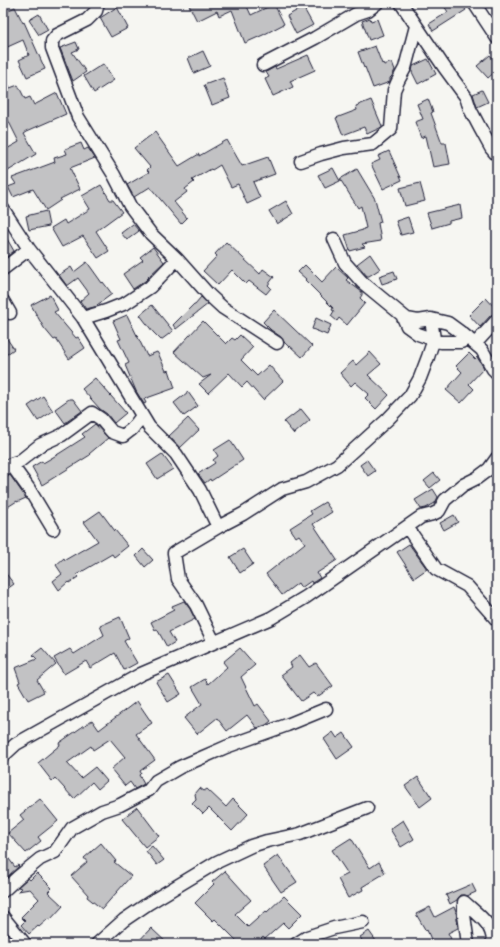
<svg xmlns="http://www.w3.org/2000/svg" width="500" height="947" font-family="'Comic Neue',sans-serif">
	<rect width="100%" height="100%" fill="#f6f6f2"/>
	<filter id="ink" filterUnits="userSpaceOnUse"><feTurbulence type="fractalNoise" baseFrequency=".025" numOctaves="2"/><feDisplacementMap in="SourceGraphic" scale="8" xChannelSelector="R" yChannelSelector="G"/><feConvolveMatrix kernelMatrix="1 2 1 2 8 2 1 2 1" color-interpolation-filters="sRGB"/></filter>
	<g filter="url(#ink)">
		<!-- building -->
		<path fill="#c2c2c4" stroke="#22223b" d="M188 3H248L246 4 251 15 274 4 284 24 263 35 245 43 232 10 219 16 217 11 197 21Z
			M442 3H461L466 10 433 31 429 24 448 12Z
			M15 7 23 23 24 22 45 69 27 77 19 60 29 55 23 40 3 49V15L8 13 7 11Z
			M117 7 128 28 111 37 100 18Z
			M303 7 313 25 296 34 287 16Z
			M39 14 48 30 39 35 29 20Z
			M370 18 371 21 377 19 383 35 369 40 362 21Z
			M76 42 79 49 72 52 86 72 73 81 60 48Z
			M375 46 382 64 383 63 384 65 392 62 395 70 392 76 390 78V82L373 88 365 67 364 68 358 52Z
			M203 51 210 66 194 73 188 58Z
			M308 55 315 70 290 81 293 87 273 96 265 79 269 77 266 72 275 67 276 69Z
			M490 55 497 63V70L488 78 477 66Z
			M428 59 436 74 418 84 412 72 413 66Z
			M103 64 114 80 94 93 84 76Z
			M3 72 10 88 18 85 25 99 30 97 34 105 57 93 66 114 27 131 24 133 36 154 8 171 3 163V151L19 142 7 118 3 121Z
			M223 78 230 98 212 105 204 85Z
			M482 90 488 102 477 107 473 94Z
			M428 99 433 112 431 113 442 143H446L450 164 433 167 426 136 421 138 415 122 423 119 417 104Z
			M371 100 382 126 380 128 367 134 364 127 343 135 336 118 357 110 356 106Z
			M155 132 179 166 199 154V156L227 140 242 166 268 157 275 174 253 182 260 198 247 204 238 184 231 187 220 165 212 170 211 169 192 180 194 182 185 189 187 192 174 202 187 218 181 224 150 187 134 197 127 185 149 172 147 170 150 167 134 148Z
			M81 143 84 150 88 148 95 158 70 168 80 189 60 199 61 200 46 210 33 189 13 197 8 187 16 184 12 178 55 162 54 158 67 154 65 149Z
			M389 151 402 180 383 189 371 164 380 160 378 156Z
			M333 168 340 181 325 188 318 175Z
			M357 169 375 199 381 222 378 223 381 241 362 244 365 247 350 251 345 235 363 230V229L366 228 361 206 358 208 340 179Z
			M420 183 425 201 405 206 400 188Z
			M101 185 110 200H113L122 212 96 231 109 251 98 258 83 236 62 247 51 228 64 220 66 224 90 209 82 196Z
			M286 201 293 214 277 224 269 211Z
			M460 205 462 218 449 221V223L432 228 427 213Z
			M46 211 49 226 29 230 26 216Z
			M408 217 413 232 401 235 396 221Z
			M133 224 139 231 127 240 121 233Z
			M3 232 14 251 3 260Z
			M226 242 260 274 263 269 274 277 268 285 271 288 266 294 249 281 246 284 232 270 218 285 203 271 217 256 215 254Z
			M153 247 164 262 148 277H149L145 281 133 289 123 274 143 260 140 257Z
			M370 254 380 269 369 276H367L357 264Z
			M87 262 102 283 103 282 112 294 97 305 98 306 86 309 80 301 89 293 78 278 67 286 59 275 71 267 74 272Z
			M305 265 322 282 336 267 348 278 346 280 362 292V295L360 298 365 303 347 325 339 318 337 321 331 316 334 311 332 310 333 308 305 280 306 279 298 272Z
			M394 271 397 279 382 284 379 276Z
			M50 295 58 310 54 312 76 338 78 337 85 348 69 359 56 339 54 340 44 328 31 305Z
			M201 297 208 304 176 329 173 325 194 304H195Z
			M486 298 497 310V313L491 315 480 327 469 315Z
			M152 305 173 331 161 340 153 332 140 315Z
			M274 310 312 346 302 357 290 346 289 347 284 342 281 337 271 330 263 322Z
			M127 315 147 356 157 352 159 355 166 371 169 370 175 388 144 399 146 403 144 404 136 391 125 365 129 363 118 340 121 339 113 321Z
			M316 318 331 325 327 335 312 329Z
			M203 321 226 344 232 338 235 340 240 335 253 347 241 360 257 376 269 365 283 381 263 400 247 382 242 387 229 373 208 393 199 384 211 375 203 378 174 352Z
			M3 333 14 349 3 357Z
			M370 352 381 364 368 375 389 395 376 409 365 398 369 394 355 382 351 386 340 373 353 361 356 365Z
			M469 353 475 359 477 357 484 368 469 384 474 389 461 403 446 390 462 372 456 366Z
			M95 378 126 413 114 423 107 414 100 409 82 389Z
			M188 392 198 406 184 416 174 403Z
			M43 396 53 411 38 421 28 406Z
			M69 399H73L82 411 65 423 55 409Z
			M301 409 310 420 294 434 284 422Z
			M188 418 199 430 180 448 169 436Z
			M95 424 108 438 89 454 90 455 42 485 32 467 42 461 43 463 60 453 85 437 82 434Z
			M230 440 243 460 211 481 210 479 205 483 198 474 215 463 213 460 218 456 214 450Z
			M162 454 173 469 157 479 147 464Z
			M367 460 375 471 368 476 360 465Z
			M434 473 440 480 430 488 424 481Z
			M10 475 26 498 17 502V501L3 510V480Z
			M433 489 438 497 435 503 426 508 421 509 415 500Z
			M325 502 332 512 313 524 337 560 317 573 320 578 312 583 311 581 301 588 298 583 282 595 266 574 305 543 299 535 296 537 290 528 312 514 310 511Z
			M100 511 115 531V530L128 546 114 557 112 554 76 575 78 577 69 583 68 582 59 590 53 581 62 574 56 565 64 558 65 560 98 541 84 522Z
			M454 515 458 522 444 530 440 523Z
			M409 544 427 569 414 578 397 552Z
			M143 549 153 560 145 567 136 556Z
			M243 549 253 564 240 573 230 557Z
			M3 570 14 584 3 592Z
			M184 601 190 609 195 619 169 632 175 642 167 647 157 629 155 630 151 622 174 610 172 606Z
			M120 617 129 638 124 641 137 663 124 670 115 653 90 668 86 661 64 674 54 658 70 649 74 654 104 635 100 626Z
			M42 648 56 664 37 680 44 692 28 700 18 683 20 682 15 668 37 659 33 655Z
			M240 648 255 665 241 677 255 706 258 704 271 721 266 725 257 728 247 715 227 731 217 718 197 734 184 718 202 704 192 687 205 679 208 684 227 667 223 662Z
			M300 655 309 667 316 663 333 686 317 697 313 693 301 701 281 675 292 667 290 663Z
			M169 675 181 694 168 702 156 682Z
			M137 701 152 723 136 734 155 760 140 771 141 773 139 775 144 784 135 789 130 782 125 786 111 769 125 757 110 739 93 750 91 746 67 763 81 778 95 767 107 781 98 789 92 782 74 799 55 778 52 781 38 763 60 745 59 743 92 720 99 730Z
			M333 732 337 738 344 733 354 747 337 759 324 739Z
			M418 777 432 798 420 807 405 786Z
			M200 788 204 791 207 789 226 807 233 799 248 814 232 831 209 808 203 814 192 803 196 799 195 794Z
			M40 799 58 821 38 837 41 841 26 853 8 833 24 820 20 815Z
			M137 807 159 836 145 847 122 819Z
			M403 820 414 839 401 847 390 829Z
			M351 838 370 868 379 862 385 873 362 887 363 890 348 898 338 879 348 874 332 850Z
			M101 843 116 861 114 862 131 876 102 909 87 897 88 895 71 876 87 862 84 858Z
			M152 846 164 860 157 865 146 851Z
			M3 851 15 867 18 865 19 866 4 880Z
			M278 855 297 882 281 892 263 866Z
			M225 871 251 900 235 914 248 927 266 911 267 912 284 896 302 914 288 928 283 923 265 939 263 937 256 944H240L215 919 213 921 195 903 214 884 212 882Z
			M37 873 52 888 48 892 63 906 50 920 48 919 39 927 38 926 29 934 21 925 25 921 21 917 39 899 30 889 18 891 21 888 18 887 28 878 30 880Z
			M472 884 476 892 467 896 465 895H461L458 898 457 900 450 904 446 895Z
			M430 907 435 917 454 907 456 911 458 928 448 933 451 939 442 944H433L427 930 426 931 416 914Z
			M151 928 168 944H136Z
			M369 931 376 941 377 944H364L360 937Z"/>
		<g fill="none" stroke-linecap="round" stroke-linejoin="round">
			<!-- street casing -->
			<g stroke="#22223b" stroke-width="15">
				<path id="street" d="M98 3 96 11 87 20 57 35 52 41V48L78 117 114 175 130 206 151 234 177 259 209 295 223 308 277 343
					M401 3 444 67 466 97 470 109 480 128 491 148 497 155
					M474 3 497 38
					M263 65 315 38 356 14 368 10 377 3
					M301 161 321 154 344 148 373 144 391 129 394 90 398 81 405 68 416 26
					M3 209 29 249 83 318 149 427 176 454 200 490 218 527 174 553 178 579 196 605 214 642
					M334 239 345 263 362 282 407 319 418 321 431 319 448 323 463 334 482 350 493 369 497 373
					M3 269 29 249
					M3 301 10 313
					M402 315 407 326 418 334 441 342H461L468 338
					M83 318 106 311 126 303 150 287 177 259
					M475 344 497 320
					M11 464 20 461 40 445 62 435 92 413 101 419 112 432 123 436 132 429 142 416
					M3 470 11 464 29 489 53 529
					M218 527 243 514 282 489 306 482 337 465 388 419 410 396 420 378 428 357 434 339 431 319
					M407 527 436 569 467 586 497 620
					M3 756 16 744 141 674 271 618 306 597 421 517 433 514 439 511 445 500 463 485 477 478 489 469 497 458
					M3 891 18 877 40 859 55 852 72 828 102 811 120 805 137 796 149 790 156 781 180 767 201 758 226 747 287 725 326 709
					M3 917 25 944
					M97 944 124 920 149 903 217 862 251 846 267 841 300 834 367 808
					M296 944 307 937 334 928 363 922
					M468 944 464 915V902C477 914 494 924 493 944"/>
			</g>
			<!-- street -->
			<use href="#street" stroke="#f6f6f2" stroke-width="12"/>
		</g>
	</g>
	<!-- margin -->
	<rect width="500" height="947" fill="none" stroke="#f6f6f2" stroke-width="16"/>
	<rect x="8" y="8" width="484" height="931" fill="none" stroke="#22223b" stroke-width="1.5" filter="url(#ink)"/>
</svg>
